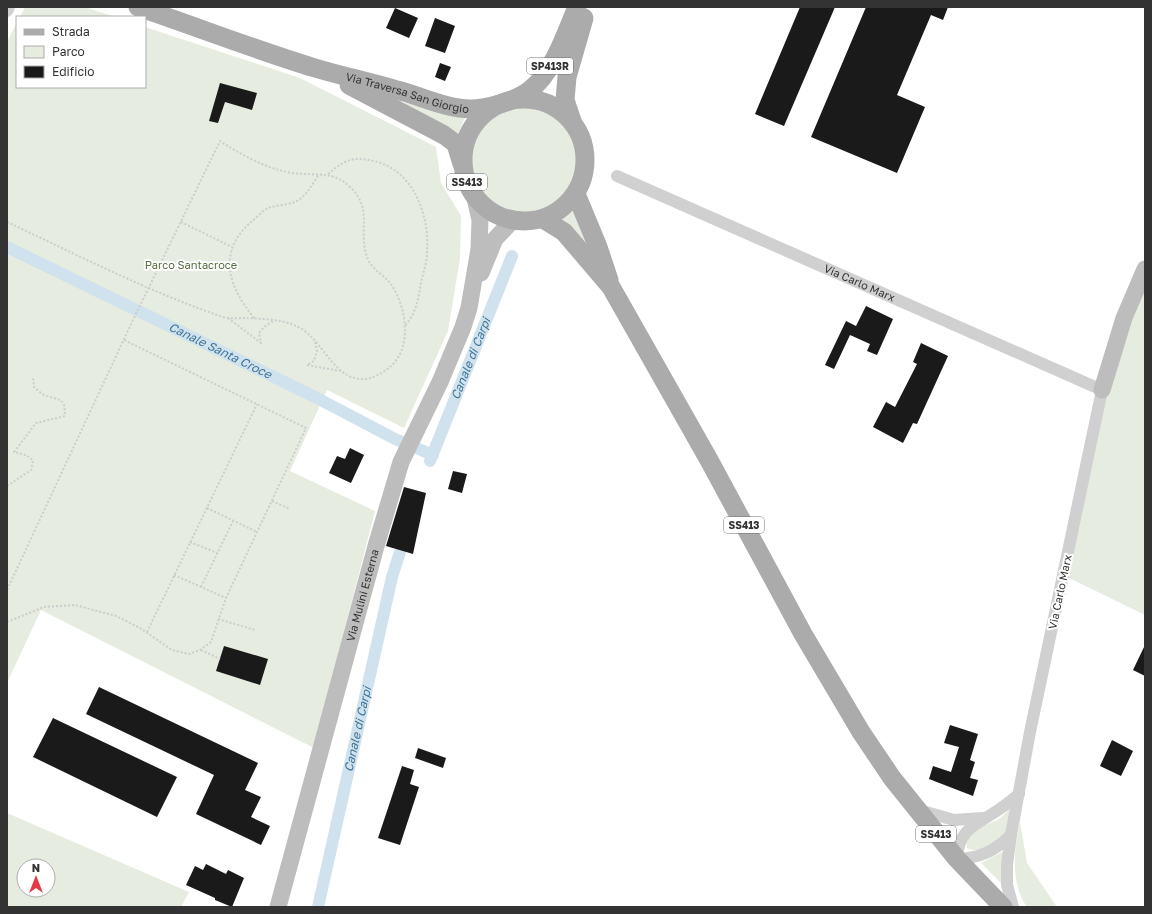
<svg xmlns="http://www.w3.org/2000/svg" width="1152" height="914" font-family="'Golos Text',sans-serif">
	<rect width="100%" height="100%" fill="#fff"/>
	<!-- green -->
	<path fill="#e6ecdf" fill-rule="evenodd" d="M25 7H85L115 17H20Z
		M17 22V87H145V27L300 78 436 147 441 183 461 216 460 258 448 331 404 428 327 390 290 471 375 511 314 748 41 610 7 683V42Z
		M405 100 465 117 458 134 405 104Z
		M472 160a52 52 0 1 1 104 0a52 52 0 1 1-104 0Z
		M575 210 591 248 560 221Z
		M1145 258V615L1061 574 1138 274Z
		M1012 806C1011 814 1010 823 1007 831 1002 842 978 855 967 848 964 829 987 826 999 819 1004 815 1008 811 1012 806Z
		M7 813 189 892 181 907H7ZM24 866H48V890H24Z
		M1020 822 1027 863 1057 907H1027C1010 883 1014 849 1020 822Z
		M1004 851V886L981 863Z"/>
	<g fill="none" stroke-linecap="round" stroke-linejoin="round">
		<!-- canal -->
		<g stroke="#cfe2ee" stroke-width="12">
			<path id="s1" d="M7 247 315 397 395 439 433 455"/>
			<path id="s2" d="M430 461 512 256"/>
			<path id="s3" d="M318 907 392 577 400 552"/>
		</g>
	</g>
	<!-- building -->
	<path fill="#1a1a1a" d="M800 7H835L784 126 755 114Z
		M866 7H948L943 20 931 15 897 95 925 107 897 173 811 137Z
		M395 8 418 18 409 38 386 28Z
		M435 18 455 26 445 53 425 46Z
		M440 63 451 67 445 81 435 77Z
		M220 83 257 93 252 110 225 102 218 123 209 121Z
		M866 306 893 319 877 355 867 351 870 344 850 335 834 369 825 365 846 321 856 326Z
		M921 343 948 356 917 424 913 423 903 443 873 427 886 402 895 407 917 364 913 362Z
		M350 448 364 455 351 483 329 473 337 456 345 459Z
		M453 471 467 474 462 493 448 489Z
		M404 487 426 493 413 554 386 546Z
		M1145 645V676L1133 670Z
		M224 646 268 659 260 685 216 671Z
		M99 687 258 763 245 790 261 797 251 817 270 826 261 845 196 814 214 775 86 714Z
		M53 718 177 777 157 817 33 757Z
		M950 725 978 734 970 760 975 762 970 778 978 780 973 796 929 779 933 766 951 772 959 747 944 743Z
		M1112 740 1133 751 1121 776 1100 766Z
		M418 748 446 758 443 768 415 758Z
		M402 766 414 770 410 784 419 787 400 845 378 838Z
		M206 864 226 874 228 870 244 878 232 907 215 900V898L186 885 195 866 203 870Z"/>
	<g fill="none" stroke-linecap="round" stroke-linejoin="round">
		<!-- path -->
		<path stroke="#cdcdcd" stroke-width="2" stroke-dasharray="2 2" stroke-linecap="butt" d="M328 174C345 160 352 156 374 161 414 170 430 216 427 253 427 263 423 273 421 283 418 300 416 314 404 327
			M7 222C78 255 149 292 223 317 230 319 239 318 246 318 262 319 281 319 296 326 321 336 332 377 360 379 371 380 383 373 391 366 413 347 406 304 390 283 382 273 370 269 366 254 359 227 373 208 349 186 332 169 308 177 287 172 263 167 240 154 220 141L132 322 7 590
			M181 222 232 247
			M228 318 261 343 259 333 264 327 273 321
			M254 318C229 287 216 253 251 222 256 218 262 211 268 208 276 205 287 205 295 202 306 197 312 185 319 174
			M315 342 317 351 314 361 307 365 340 371
			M7 486 31 470 33 460 26 455 14 452 36 423 65 416C65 396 59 401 44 395 40 393 37 389 34 387L33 377
			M272 501 290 509
			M207 508 257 532
			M190 542 217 553
			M174 575 226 598
			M201 587 233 521
			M218 619 255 630
			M7 622 44 607 75 605 116 616 140 628 172 650 189 654 200 650 211 642 226 598 306 428 124 340
			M147 632 257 404
			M7 634V649
			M201 650 220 659"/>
		<!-- street -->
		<g stroke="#d0d0d0" stroke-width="12">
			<path d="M7 11 9 7"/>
			<path id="s4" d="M617 176 1102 390 1030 732 1011 835 1007 865V885L1013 907"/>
			<path d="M919 810 954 820 983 818"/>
			<path d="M1011 835C995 851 980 858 957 859 958 827 979 824 1001 808 1007 804 1013 799 1019 794"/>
		</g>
		<!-- secondary -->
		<g stroke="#bdbdbd" stroke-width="17">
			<path d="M481 273 495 239 513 220"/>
			<path d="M1102 390 1124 318 1145 269"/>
			<path id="s5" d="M278 907 376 546 401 462 440 382 463 327 469 308 479 249 480 220 474 194"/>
		</g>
		<!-- primary -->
		<g stroke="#ababab" stroke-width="19">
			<path id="s6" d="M138 7C197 27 256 50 315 68 342 76 370 82 397 90 421 96 444 108 470 109 487 109 516 101 530 90 553 73 566 33 577 7"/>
			<path d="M349 85 444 135 456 144 462 164"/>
			<circle cx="524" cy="160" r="61"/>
			<path d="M572 121 565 100 567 77 584 18"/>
			<path d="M576 194 598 247 609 280"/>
			<path d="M543 219 564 232 611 287 709 460 803 634 861 732 892 778 957 859 1003 907"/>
		</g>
	</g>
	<g text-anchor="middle" stroke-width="4" stroke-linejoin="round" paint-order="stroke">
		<!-- shield labels -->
		<g fill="#fff" stroke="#707070" stroke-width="1">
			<rect x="527" y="58" width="46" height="16" rx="3"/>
			<rect x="447" y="174" width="40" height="16" rx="3"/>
			<rect x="724" y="517" width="40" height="16" rx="3"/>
			<rect x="916" y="826" width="40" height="16" rx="3"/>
		</g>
		<g font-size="10" font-weight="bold" fill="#333">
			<text x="550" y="70">SP413R</text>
			<text x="467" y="186">SS413</text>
			<text x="744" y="529">SS413</text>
			<text x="936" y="838">SS413</text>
		</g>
		<!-- street labels -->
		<g font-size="11" fill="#333" stroke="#fff">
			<text dy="4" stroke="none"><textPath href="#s6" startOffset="283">Via Traversa San Giorgio</textPath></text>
			<text dy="4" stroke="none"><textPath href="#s4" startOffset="265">Via Carlo Marx</textPath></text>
			<text transform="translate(1060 592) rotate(-78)" y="4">Via Carlo Marx</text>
			<text dy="4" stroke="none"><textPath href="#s5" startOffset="323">Via Mulini Esterna</textPath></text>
		</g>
		<!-- park labels -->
		<g font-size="11" fill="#56703f" stroke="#fff">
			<text x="191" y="269">Parco Santacroce</text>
		</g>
		<!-- water labels -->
		<g font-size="12" font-style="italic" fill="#3f7597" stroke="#fff">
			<text dy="4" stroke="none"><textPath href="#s1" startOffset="237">Canale Santa Croce</textPath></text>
			<text dy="4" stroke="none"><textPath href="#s2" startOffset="110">Canale di Carpi</textPath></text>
			<text dy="4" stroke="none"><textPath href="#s3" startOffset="182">Canale di Carpi</textPath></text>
		</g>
	</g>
	<!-- border -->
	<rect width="1152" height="914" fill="none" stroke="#333333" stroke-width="16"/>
	<!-- legend -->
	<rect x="16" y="16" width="130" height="72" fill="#ffffff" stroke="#adadad"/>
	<rect x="24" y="29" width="20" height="6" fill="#ababab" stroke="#adadad"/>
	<text x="52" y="36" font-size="12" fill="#333333">Strada</text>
	<rect x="24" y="46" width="20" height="12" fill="#e6ecdf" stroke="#adadad"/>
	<text x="52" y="56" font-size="12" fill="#333333">Parco</text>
	<rect x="24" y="66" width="20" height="12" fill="#1a1a1a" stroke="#adadad"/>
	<text x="52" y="76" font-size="12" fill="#333333">Edificio</text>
	<!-- north arrow -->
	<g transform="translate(36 878)"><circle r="19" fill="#ffffff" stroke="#adadad"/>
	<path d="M0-3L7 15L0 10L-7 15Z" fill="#e63946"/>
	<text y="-6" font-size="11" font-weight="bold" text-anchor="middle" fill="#333333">N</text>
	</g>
</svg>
